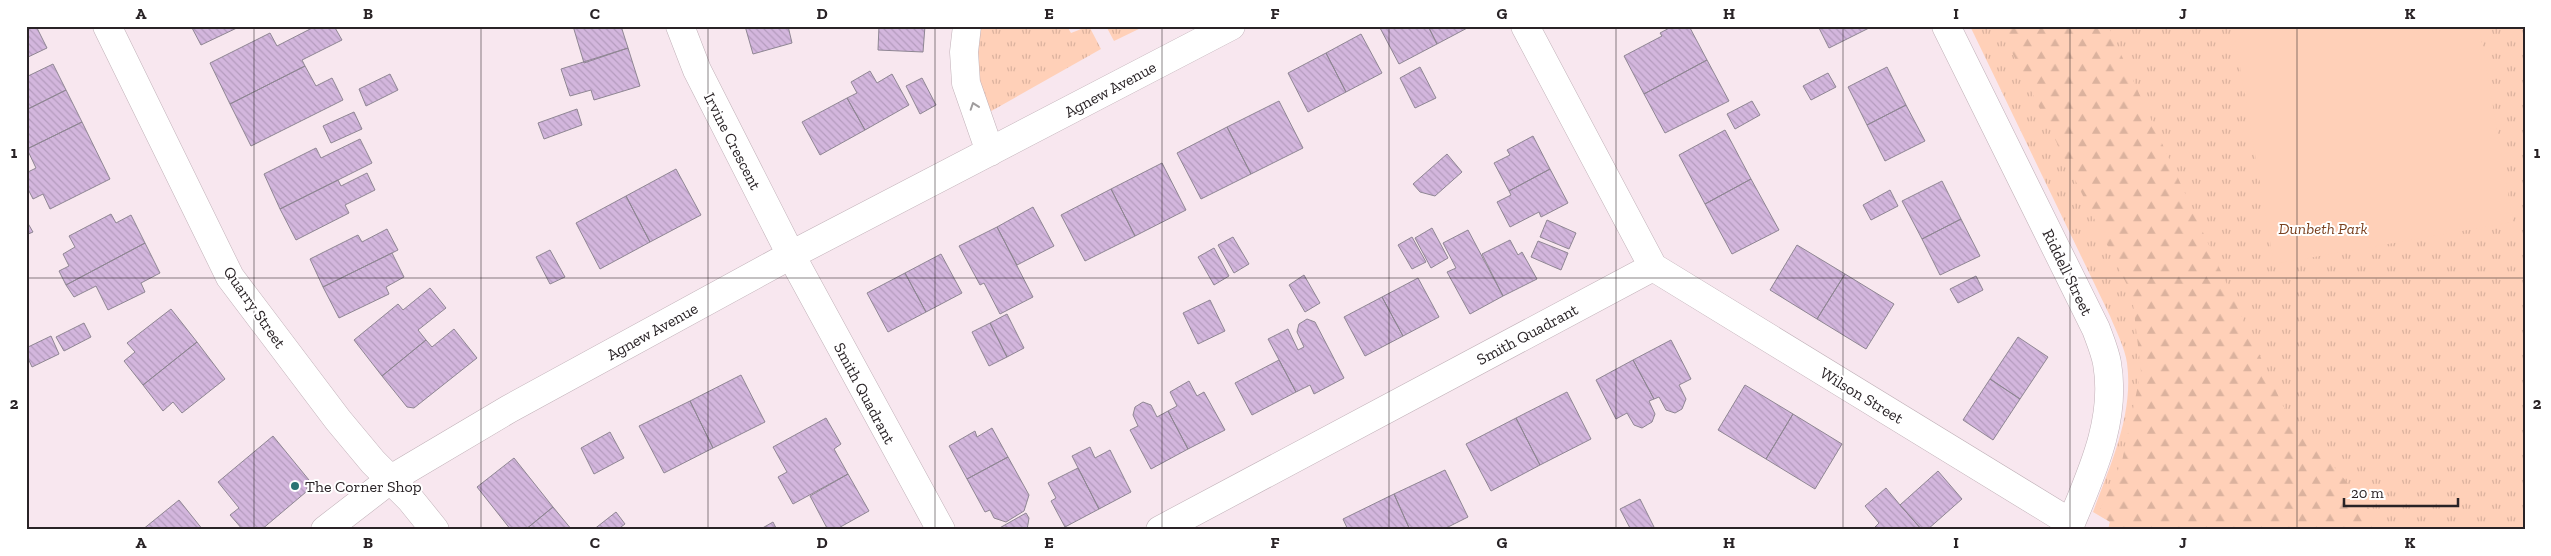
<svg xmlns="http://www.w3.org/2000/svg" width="2551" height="556" font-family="'Zilla Slab',serif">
	<defs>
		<pattern id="grass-tufts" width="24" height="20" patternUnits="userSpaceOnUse" patternTransform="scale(1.25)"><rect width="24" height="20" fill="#ffd0b8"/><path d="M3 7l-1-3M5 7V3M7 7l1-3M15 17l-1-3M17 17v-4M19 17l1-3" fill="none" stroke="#dbb29e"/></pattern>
		<pattern id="forest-firs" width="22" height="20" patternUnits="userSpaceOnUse" patternTransform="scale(1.25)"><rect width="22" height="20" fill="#ffd0b8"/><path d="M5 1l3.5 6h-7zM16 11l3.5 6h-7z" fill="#dbb29e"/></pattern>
		<pattern id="building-back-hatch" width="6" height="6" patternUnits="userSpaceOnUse" patternTransform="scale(1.25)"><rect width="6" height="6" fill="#d3b6dd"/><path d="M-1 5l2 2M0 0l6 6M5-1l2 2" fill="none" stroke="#b59cbe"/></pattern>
	</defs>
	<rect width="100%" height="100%" fill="#f8e7ef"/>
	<!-- grass -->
	<path fill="url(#grass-tufts)" d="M976 26H1067L1071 33 1089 26 1101 49 986 114 974 53Z
		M1106 26H1145L1114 41Z
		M1970 26H2525V530H2108L2110 522 2093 512C2110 465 2134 415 2127 363 2125 348 2116 331 2110 316Z"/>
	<!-- forest -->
	<path fill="url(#forest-firs)" d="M1999 26H2108L2283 406 2387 530H2108L2110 522 2098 514 2122 461 2141 371 2132 295Z"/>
	<!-- garden -->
	<path fill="#ffd0b8" d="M2233 26H2479L2513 222 2274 264Z"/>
	<!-- building -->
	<path fill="url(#building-back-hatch)" stroke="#8f8693" d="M26 26H36L47 48 26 58Z
		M191 26H241L201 45Z
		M316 26H334L342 40 302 60 305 66 230 104 210 63 270 33 277 46Z
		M573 26H621L628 48 584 63Z
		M745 26H788L792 43 753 54Z
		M879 26H925L923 52 878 50Z
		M1379 26H1428L1437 44 1399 64Z
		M1428 26H1471L1437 44Z
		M1673 26H1689L1707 60 1644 94 1624 56 1662 36 1660 33Z
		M1818 26H1868L1869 28 1829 48Z
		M1361 34 1382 73 1346 92 1326 53Z
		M628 48 640 86 594 100 591 90 570 96 561 69Z
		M1326 53 1346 92 1308 112 1288 73Z
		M1707 60 1729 101 1665 133 1644 94Z
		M53 64 66 90 26 110V77Z
		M305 66 316 86 332 78 343 100 251 146 230 104Z
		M1420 67 1436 98 1415 108 1400 78Z
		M1887 67 1906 105 1867 125 1848 87Z
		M870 71 877 83 892 74 909 105 865 130 847 98 857 93 851 82Z
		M1828 73 1836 87 1811 100 1803 86Z
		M390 74 398 90 366 106 359 89Z
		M922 78 936 105 920 114 906 86Z
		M66 90 82 122 27 149 26 110Z
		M847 98 865 130 820 155 802 122Z
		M1279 101 1303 148 1251 174 1227 127Z
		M1752 101 1760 115 1735 129 1727 114Z
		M1906 105 1925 141 1885 161 1867 125Z
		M577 109 582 125 544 139 538 123Z
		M354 112 362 129 331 143 323 126Z
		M82 122 110 179 50 209 43 194 33 199 26 185V173L36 168 27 149Z
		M1227 127 1251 174 1201 199 1177 153Z
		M1725 130 1751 179 1705 204 1679 155Z
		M1533 136 1550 169 1509 191 1494 163 1510 155 1507 150Z
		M360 139 372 163 280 209 264 174 316 148 321 158Z
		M1447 154 1462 172 1435 196 1420 192 1413 184Z
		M1162 163 1186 210 1135 236 1111 189Z
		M676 169 701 215 650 242 626 196Z
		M1550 169 1568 203 1541 217 1539 212 1510 227 1497 202 1511 195 1509 191Z
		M367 173 375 190 345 205 349 213 296 240 280 209 338 180 341 186Z
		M1751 179 1779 230 1732 254 1705 204Z
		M1942 181 1961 219 1922 239 1902 201Z
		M1111 189 1135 236 1085 261 1061 215Z
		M1890 190 1898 206 1871 220 1863 205Z
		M626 196 650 242 600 269 576 223Z
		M1033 207 1054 246 1017 265 997 227Z
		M111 214 116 223 131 215 145 243 66 285 59 271 69 266 63 254 75 247 69 236Z
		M1961 219 1980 256 1940 275 1922 239Z
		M26 220 33 232 26 235Z
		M1547 220 1576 233 1569 249 1540 237Z
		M997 227 1033 297 1000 314 984 283 980 285 959 246Z
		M1432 228 1448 258 1431 268 1415 238Z
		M387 229 398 250 323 287 310 259 358 235 362 242Z
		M1468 230 1503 296 1470 314 1447 272 1456 268 1443 243Z
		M1233 237 1249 264 1234 273 1218 245Z
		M1412 237 1426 262 1412 269 1398 245Z
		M1510 240 1518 255 1522 252 1537 279 1503 296 1482 254Z
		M1538 241 1568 253 1561 270 1531 257Z
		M145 243 160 273 141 283 145 292 108 310 96 286 74 297 66 285Z
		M1797 245 1845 274 1817 319 1770 290Z
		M1214 248 1229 276 1214 285 1198 257Z
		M550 250 565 277 550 284 536 257Z
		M392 253 404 277 386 287 389 294 339 318 323 287Z
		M941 254 962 293 926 312 905 273Z
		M905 273 926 312 888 332 867 293Z
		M1845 274 1894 304 1866 349 1817 319Z
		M1304 275 1320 303 1305 312 1289 285Z
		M1976 276 1983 290 1958 303 1950 289Z
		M1418 278 1439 317 1403 336 1382 297Z
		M430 288 446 308 418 330 426 340 382 376 354 340 398 304 403 310Z
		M1382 297 1403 336 1365 356 1344 317Z
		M1210 300 1225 331 1198 344 1183 313Z
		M171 309 197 342 143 385 124 361 135 352 127 343Z
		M1007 314 1024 348 1007 357 990 323Z
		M1307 319 1315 322 1344 378 1314 394 1310 385 1296 392 1268 339 1288 329 1298 350 1304 347 1297 332 1299 324Z
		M84 323 91 337 64 351 56 337Z
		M990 323 1007 357 989 366 972 332Z
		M454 329 477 358 414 408 407 407 382 376 426 340 432 347Z
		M51 336 59 354 32 367 26 354V348Z
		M2018 337 2048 357 2020 399 1990 379Z
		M1671 340 1691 379 1679 385 1686 399 1682 409 1675 413 1666 410 1659 397 1654 399 1633 360Z
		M197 342 225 379 182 413 173 402 163 411 143 385Z
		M1279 360 1296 392 1252 415 1235 383Z
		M1633 360 1654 399 1649 401 1655 414 1652 422 1642 428 1634 425 1627 413 1616 419 1596 380Z
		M741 375 765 422 713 448 690 401Z
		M1990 379 2020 399 1993 440 1963 420Z
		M1189 381 1197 396 1204 392 1225 430 1188 449 1168 411 1177 406 1170 392Z
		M1745 385 1793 414 1766 459 1718 430Z
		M1567 392 1591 439 1540 465 1516 418Z
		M690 401 713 448 664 473 639 426Z
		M1143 402 1151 405 1157 417 1168 411 1188 449 1151 469 1130 430 1138 426 1133 415 1135 407Z
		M1793 414 1842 444 1815 489 1766 459Z
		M826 418 841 444 834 449 848 474 793 504 778 477 787 472 773 447Z
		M1516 418 1540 465 1491 491 1466 444Z
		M992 428 1008 457 967 479 949 446 975 431 977 437Z
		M610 432 624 458 594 474 581 448Z
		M273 436 309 480 306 492 261 530H243L230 515 239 508 218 482Z
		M1090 447 1095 458 1110 450 1131 492 1099 509 1072 456Z
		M1008 457 1029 495 1024 511 1006 522 994 518 990 510 985 512 967 479Z
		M514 458 553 507 525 530H511L477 487Z
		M1078 468 1099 509 1065 527 1051 501 1056 498 1048 483Z
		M1445 470 1468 517 1442 530H1410L1394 494Z
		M1938 471 1962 499 1927 530H1922L1900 505Z
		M848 474 869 511 835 530H828L810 496Z
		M1886 488 1900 505 1922 530H1872L1879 523 1865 506Z
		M1394 494 1410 530H1348L1343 519Z
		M1640 499 1655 529 1654 530H1631L1620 509Z
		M179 500 203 530H142Z
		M553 507 572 530H525Z
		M616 512 625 524 617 530H593Z
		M1026 513 1029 518 1027 530H996Z
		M773 522 777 530H759Z"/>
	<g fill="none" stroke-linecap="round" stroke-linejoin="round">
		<!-- minor casing -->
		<g stroke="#c1b1b8" stroke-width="29">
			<path id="minor" d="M107 26 230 277 338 420 373 462 410 499 435 530
				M680 26 697 70 791 255 941 530
				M967 26 964 52 966 83 990 152
				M1946 26 2096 329C2100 340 2105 352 2107 363 2117 419 2092 472 2071 523L2066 530
				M1653 267 2071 523
				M325 530 391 479 509 409 791 255 1231 26
				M1160 530 1653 267 1525 26"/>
		</g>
		<!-- minor -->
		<use href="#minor" stroke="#fff" stroke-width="28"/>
	</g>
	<!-- one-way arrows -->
	<defs><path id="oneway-chevron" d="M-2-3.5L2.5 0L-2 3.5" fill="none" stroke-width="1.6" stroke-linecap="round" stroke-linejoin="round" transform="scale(1.25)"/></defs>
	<use stroke="#9f9c9d" href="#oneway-chevron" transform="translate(974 106) rotate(-109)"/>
	<!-- grid -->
	<path fill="none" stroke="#292326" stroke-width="1" stroke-opacity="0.55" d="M254 26V530M481 26V530M708 26V530M935 26V530M1162 26V530M1389 26V530M1616 26V530M1843 26V530M2070 26V530M2297 26V530M26 278H2525"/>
	<!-- markers -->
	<circle fill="#297373" stroke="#fff" stroke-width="2" cx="295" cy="486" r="5"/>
	<g text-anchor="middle" stroke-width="4" stroke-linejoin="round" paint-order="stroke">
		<!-- street labels -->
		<g font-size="16" fill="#292326" stroke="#fff">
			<text transform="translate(1110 89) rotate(-28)" y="6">Agnew Avenue</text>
			<text transform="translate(733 141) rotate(63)" y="6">Irvine Crescent</text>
			<text transform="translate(2068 272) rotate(64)" y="6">Riddell Street</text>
			<text transform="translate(255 307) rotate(55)" y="6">Quarry Street</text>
			<text transform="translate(652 331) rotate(-29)" y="6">Agnew Avenue</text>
			<text transform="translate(1527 334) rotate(-28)" y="6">Smith Quadrant</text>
			<text transform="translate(865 393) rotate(62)" y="6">Smith Quadrant</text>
			<text transform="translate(1862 395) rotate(31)" y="6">Wilson Street</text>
		</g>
		<!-- park labels -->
		<g font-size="16" font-style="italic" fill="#7a411f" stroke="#fff">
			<text x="2323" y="234">Dunbeth Park</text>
		</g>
		<!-- poi labels -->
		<g font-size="16" fill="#292326" stroke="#fff" text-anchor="start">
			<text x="305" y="492">The Corner Shop</text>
		</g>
	</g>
	<!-- border -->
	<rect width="2551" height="556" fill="none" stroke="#ffffff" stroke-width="55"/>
	<!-- scale -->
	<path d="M2344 498v8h114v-8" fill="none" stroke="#292326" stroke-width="2.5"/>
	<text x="2351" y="498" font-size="15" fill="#292326" stroke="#ffffff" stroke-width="4" paint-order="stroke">20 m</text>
	<rect x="28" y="28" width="2496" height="500" fill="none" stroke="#292326" stroke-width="2"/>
	<g font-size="16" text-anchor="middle" font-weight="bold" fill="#292326">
		<text x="141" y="19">A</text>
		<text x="368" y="19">B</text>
		<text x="595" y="19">C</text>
		<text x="822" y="19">D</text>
		<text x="1049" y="19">E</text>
		<text x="1275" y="19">F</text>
		<text x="1502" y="19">G</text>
		<text x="1729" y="19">H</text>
		<text x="1956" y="19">I</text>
		<text x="2183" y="19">J</text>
		<text x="2410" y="19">K</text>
		<text x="14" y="158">1</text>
		<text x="2537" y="158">1</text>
		<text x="14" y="409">2</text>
		<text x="2537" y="409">2</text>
		<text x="141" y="548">A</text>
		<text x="368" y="548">B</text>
		<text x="595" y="548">C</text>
		<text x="822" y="548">D</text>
		<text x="1049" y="548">E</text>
		<text x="1275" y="548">F</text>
		<text x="1502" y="548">G</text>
		<text x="1729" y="548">H</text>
		<text x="1956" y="548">I</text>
		<text x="2183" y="548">J</text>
		<text x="2410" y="548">K</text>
	</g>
</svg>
